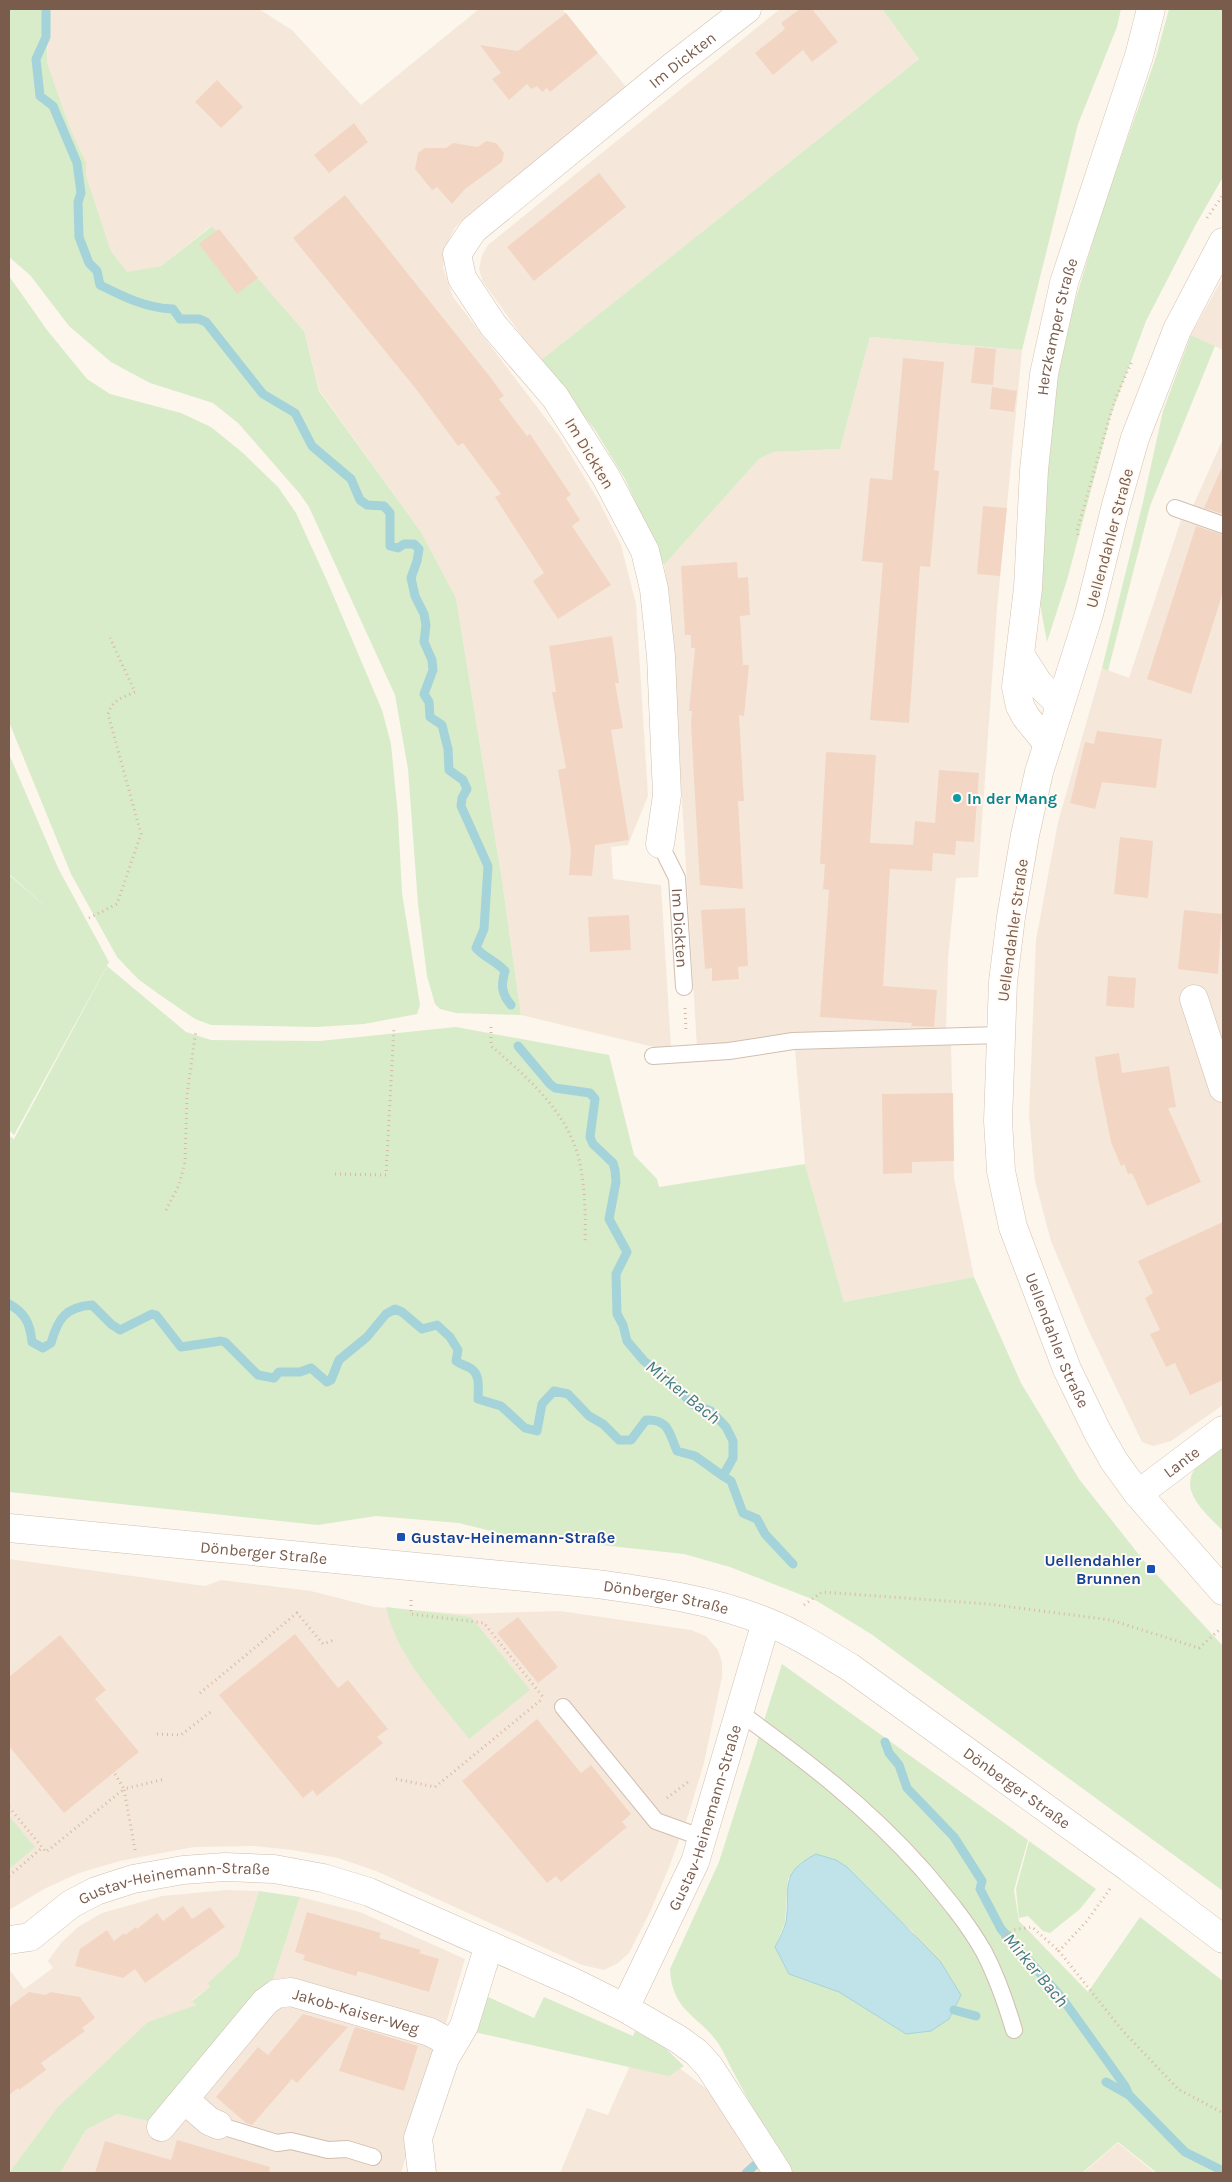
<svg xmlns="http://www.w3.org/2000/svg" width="1232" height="2182" font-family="Karla,sans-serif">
	<rect width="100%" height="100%" fill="#fdf6ec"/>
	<!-- residential -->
	<path fill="#f5e8da" d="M48 9H259L292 30 361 105 479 9H562L627 88 463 219 454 229 446 246 443 268 453 297 560 437 600 503 621 545 636 604 648 796 628 845 611 847 613 879 661 885 671 1048 654 1047 521 1015 502 880 456 598 421 532 319 390 304 331 211 226 161 266 127 273 111 251 47 62Z
		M780 9H882L919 59 540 361 483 282 479 269 482 255 488 245Z
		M1223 277V350L1191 335Z
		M870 337 1022 350 997 609 978 877 956 878 948 959 946 1029 697 1048 670 603 664 565 759 459 774 452 840 449Z
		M1223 439V519L1192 508Z
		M1181 520 1223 535V1405L1171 1441 1153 1446 1142 1442 1087 1327 1051 1241 1035 1181 1029 1115 1036 940 1058 822 1102 668 1129 678Z
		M951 1044 954 1178 974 1277 844 1302 805 1164 795 1050Z
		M9 1559 205 1586 221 1580 311 1591 374 1607 462 1614 560 1611 691 1630 706 1636 718 1650 722 1662V1677L704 1763 688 1816 668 1870 649 1914 629 1953 618 1963 604 1970 582 1965 376 1871 338 1858 292 1850 253 1846 194 1847 120 1861 79 1873 44 1889 9 1910Z
		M226 1890 259 1891 238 1955 209 1983 210 1987 192 2000 196 2005 183 2010 9 2173V1969L24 1989 53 1968 48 1961 61 1943 78 1927 102 1913 162 1896Z
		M300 1897 360 1912 465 1959 445 2027 271 1986Z
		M283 2002 432 2045 437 2055 401 2173H60L86 2130 117 2114 152 2122 188 2120 203 2100 204 2091Z
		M640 2043 673 2063 721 2100 766 2173H560L587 2108 608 2115Z
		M1118 2143 1155 2173H1083Z"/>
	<!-- green -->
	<path fill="#d8ecc9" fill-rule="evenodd" d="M9 9H50L51 25 47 46V62L69 126 86 163V176L111 251 127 272 161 266 212 226 304 331 319 391 421 532 456 598 502 880 521 1015 456 1013 440 1009 435 1004 427 976 418 904 408 769 395 695 309 507 300 494 238 423 213 403 150 383 111 362 69 326 30 275 9 257Z
		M882 9H1121L1117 27 1078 124 1022 350 870 337 840 449 774 452 759 459 664 565 625 479 595 430 540 361 919 59Z
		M1169 9H1223V177L1196 224 1146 321 1111 415 1067 580 1047 642 1040 604 1048 420 1068 325 1102 211 1156 57Z
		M9 276 47 330 87 379 110 394 181 413 211 427 243 453 278 487 296 513 328 583 382 710 391 744 398 816 402 893 420 1005 417 1014 364 1024 317 1027 211 1025 195 1019 160 995 138 979 117 957 71 874 9 722Z
		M1191 335 1215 346 1150 506 1108 671 1102 668 1143 502 1163 411Z
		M9 754 58 868 109 962 14 1135 9 1130V875L53 913 9 874Z
		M107 966 186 1032 211 1040 320 1041 456 1027 609 1055 634 1155 657 1179 659 1187 805 1164 844 1302 974 1277 1021 1383 1079 1479 1144 1561 1223 1646V1891L871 1634 817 1601 730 1567 684 1554 507 1535 459 1523 376 1516 318 1525 9 1492V1136L14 1139Z
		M1223 1448V1531C1209 1516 1178 1492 1195 1469 1202 1461 1215 1455 1223 1448Z
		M386 1607 471 1617 530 1690 469 1739C438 1698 397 1658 386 1607Z
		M782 1664 1028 1840 1014 1890 1019 1921 1088 1992 1140 1917 1223 1981V2173H1157L1118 2142 1082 2173H792C773 2141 753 2110 736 2077 730 2067 726 2056 720 2046 700 2015 672 2013 670 1969L719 1862ZM803 1861 847 1867 884 1907 913 1932 957 2005 949 2019 906 2034 839 1992 789 1974 775 1947 785 1923 788 1879Z
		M9 1816 35 1847 9 1869Z
		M1029 1841 1096 1889 1080 1909 1050 1933 1043 1931 1028 1916 1019 1918 1016 1889Z
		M259 1891 300 1897 271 1986 152 2122 117 2114 86 2130 60 2173H9L58 2107 148 2022 196 2005 192 2001 210 1987 208 1983 238 1955Z
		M486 1996 534 2018 544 1997 633 2036 635 2031 663 2046 684 2066 669 2076 474 2032Z"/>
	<!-- water -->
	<path fill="#bfe3e8" stroke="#a5d3da" d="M816 1854 836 1860 847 1867 940 1961 961 1995 949 2019 931 2031 906 2034 839 1992 789 1974 775 1947C779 1939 784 1930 786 1922 791 1887 778 1874 816 1854Z"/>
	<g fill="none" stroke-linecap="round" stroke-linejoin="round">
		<!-- stream -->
		<path stroke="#a5d3da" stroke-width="9" d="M46 9V37L36 59 40 96 53 106 77 163 81 193 78 202 79 237 89 263 97 271 100 285C124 297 146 308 173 309L180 319H199L206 322 263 394 295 413 312 446 351 479 360 500 367 505 384 506 390 513V546L398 548 404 544H414L419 549 417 561 411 578 415 596 424 614 426 625 424 642 432 660 433 670 424 694 429 702 430 717 442 725 448 749 449 770 463 780 467 789 462 798 461 806 488 866 484 929 476 948C485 958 496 961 505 971 501 985 501 993 511 1005
			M518 1046 550 1084 555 1088 590 1093 595 1099 590 1137 593 1144 613 1163 615 1170 616 1182 609 1219 627 1252 616 1274 617 1314 623 1325 627 1341 644 1361 672 1382 692 1404 711 1411 726 1427 733 1441V1458L723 1476 731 1481 743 1513 757 1519 765 1534 793 1564
			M9 1304C25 1313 30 1323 32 1342L43 1348 51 1343C58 1318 66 1307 92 1305L111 1324 120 1330 152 1314 156 1315 181 1347 221 1341 225 1342 258 1375 274 1378 279 1372H300L311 1368 327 1382 331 1380 339 1360 367 1337 386 1314 395 1309 402 1312 422 1329 437 1325 450 1337 458 1350 456 1361C461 1365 465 1365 470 1368 481 1374 478 1389 478 1399L501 1406 525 1428 537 1431 542 1404 554 1391 568 1394 589 1416 603 1424 619 1440H631L646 1420C669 1419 669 1433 677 1451L695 1456 723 1476
			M885 1742 889 1753 899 1765 907 1788 954 1837 982 1881 980 1889 1001 1929 1062 1998 1125 2086 1129 2095 1185 2152 1223 2171
			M954 2010 976 2016
			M1106 2082 1129 2095
			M746 2173 755 2165"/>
	</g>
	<!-- building -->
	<path fill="#f3d5c3" d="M800 9H812L838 42 812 62 803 50 773 75 755 53 785 29 781 23Z
		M566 13 598 53 550 92 547 88 542 92 537 86 531 89 527 84 509 100 492 79 501 73 480 45 518 51Z
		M217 80 243 107 221 128 195 102Z
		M354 123 368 142 329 173 314 155Z
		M486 141 496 143 504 153 502 162 465 189 452 204 437 187 432 190 415 169 418 153 425 148H446L453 143 478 147Z
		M599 173 626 207 534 281 507 247Z
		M345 195 491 378 504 396 499 399 527 436 530 434 571 495 566 498 580 520 572 526 611 585 558 619 533 581 544 573 495 497 501 494 463 443 458 446 416 389 293 238Z
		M219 229 258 278 237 294 199 244Z
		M975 347 996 349 993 385 971 383Z
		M903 358 944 362 934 470 939 471 930 567 920 566 909 723 870 720 883 563 862 561 870 478 892 480Z
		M992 387 1017 391 1014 412 990 409Z
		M1223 465V514L1204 508Z
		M983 506 1007 508 1000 576 977 574Z
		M1196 526 1223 535V592L1191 694 1147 679Z
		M737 562 738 578 748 577 750 615 740 616 743 665H749L744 716 739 715 744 801H738L743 889 700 885 691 725 692 711H689L695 648H691V635H685L681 566Z
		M612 636 619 683H615L623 728 611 730 629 840 595 845 592 876 569 875 571 850 558 770 566 768 552 692H556L549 646Z
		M1097 731 1162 739 1156 788 1102 782 1095 809 1070 803 1085 742 1094 744Z
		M826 752 876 755 870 843 913 845 915 821 935 823 939 770 979 773 974 842 956 841 955 855 933 853 932 871 890 869 883 986 937 990 934 1027 911 1026 912 1023 820 1017 829 890 823 889 825 864H820Z
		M1120 837 1153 841 1148 898 1114 894Z
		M745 908 748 966 738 967 739 979 712 981V968L705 969 701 910Z
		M1184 910 1222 914 1218 974 1178 969Z
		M629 915 631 950 590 952 588 917Z
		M1108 976 1136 978 1134 1008 1106 1006Z
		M1119 1053 1122 1073 1169 1066 1176 1107 1168 1108 1201 1182 1147 1206 1132 1173 1128 1174 1124 1164 1121 1166 1111 1142 1098 1078 1095 1057Z
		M953 1093 954 1161 912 1162V1173L883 1174 882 1094Z
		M1223 1222V1380L1190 1395 1175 1363 1166 1367 1150 1334 1160 1330 1145 1298 1153 1293 1138 1261Z
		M518 1617 558 1667 538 1683 497 1633Z
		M295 1634 338 1688 348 1680 388 1729 377 1737 383 1743 317 1796 313 1790 303 1798 219 1695Z
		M60 1635 106 1690 95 1699 139 1752 64 1813 9 1746V1677Z
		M537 1719 581 1773 591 1765 631 1814 622 1822 627 1827 561 1882 556 1876 547 1883 462 1781Z
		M183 1906 192 1919 210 1907 225 1927 145 1983 135 1969 123 1978 75 1966 80 1949 107 1930 114 1941 124 1933 125 1935 136 1927 137 1929 157 1913 163 1921Z
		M307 1912 381 1933 379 1938 421 1950 419 1953 439 1959 429 1992 358 1971 356 1976 303 1960 305 1955 295 1952Z
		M29 1992 46 1995 50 1992 80 1997 95 2018 82 2028 85 2031 41 2063 46 2070 19 2090 18 2088 9 2095V2007Z
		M303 2014 348 2027 297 2083 292 2079 252 2125 246 2123 216 2097 258 2047 268 2055Z
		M356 2027 418 2046 404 2091 339 2071 354 2029Z
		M177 2140 270 2167 269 2173H95L105 2141 171 2160Z"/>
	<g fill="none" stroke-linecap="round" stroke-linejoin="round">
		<!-- service casing -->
		<g stroke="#d1beb0" stroke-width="18">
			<g id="service">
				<path d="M1175 508 1223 525"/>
				<path id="s1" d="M660 844 677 878 684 987"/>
				<path d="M653 1056 729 1051 793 1041 1000 1035"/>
				<path d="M563 1707 656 1821 703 1838"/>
				<path d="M739 1712C808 1762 866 1806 923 1870 945 1896 967 1922 984 1952 997 1977 1006 2003 1014 2030"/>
				<path d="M218 2125 277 2143 291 2141 328 2150 347 2149 373 2157"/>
			</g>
		</g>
		<!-- minor casing -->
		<g stroke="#d1beb0" stroke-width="29">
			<g id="minor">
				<path id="s2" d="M660 844 667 795 661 656 654 589 645 551 606 477 555 397 493 325 462 278 457 254 473 230 672 67 747 9"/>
				<path d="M1194 999 1223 1088"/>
				<path id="s3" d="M1138 1494 1223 1430"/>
				<path id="s4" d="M9 1940 30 1937 71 1904 96 1891 133 1879 183 1870 225 1867 274 1869 323 1878 369 1892 575 1983 625 2008 695 1862 766 1622"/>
				<path d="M625 2008 678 2039 696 2052 709 2066 778 2173"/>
				<path d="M185 2100 209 2121 218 2125"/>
				<path id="s5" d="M161 2127 265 2002 276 1994 291 1992 430 2032 452 2044"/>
				<path d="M422 2173 418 2138 445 2058 464 2026 489 1945"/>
			</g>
		</g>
		<!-- tertiary casing -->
		<g stroke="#d1beb0" stroke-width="29">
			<g id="tertiary">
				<path id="s6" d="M9 1528 597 1584C654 1592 713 1600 767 1622 797 1634 823 1651 851 1668L1129 1868 1223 1939"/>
			</g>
		</g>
		<!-- secondary casing -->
		<g stroke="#d6c0b0" stroke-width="29">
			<g id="secondary">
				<path id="s7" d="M1223 242 1177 330 1135 438 1116 505 1089 614 1039 772 1025 835 1011 917 1003 982 998 1121 1001 1171 1013 1227 1067 1369 1098 1433 1114 1461 1138 1494 1223 1591"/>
				<path d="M1021 656 1039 684 1059 703"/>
				<path id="s8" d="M1048 744 1026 717 1020 706 1016 687 1028 588 1034 470 1044 374 1064 283 1139 56 1151 9"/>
			</g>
		</g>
		<!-- path -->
		<path stroke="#d9b8a5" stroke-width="3" stroke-dasharray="1 4" stroke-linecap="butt" d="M1207 218 1223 195
			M1078 535 1077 531 1114 402 1132 361
			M89 918 117 904 141 834 108 714C112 700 123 697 135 692L110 638
			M685 1008 686 1032
			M491 1027V1046C525 1075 563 1108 577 1152 585 1178 586 1218 585 1244
			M335 1174 386 1175 394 1027
			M166 1210 179 1185 185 1162 187 1095 196 1030
			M411 1600V1614L484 1623 543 1697
			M804 1605 822 1592 988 1604 1111 1620 1199 1648 1219 1630
			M200 1693 297 1613 323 1644 334 1640
			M157 1734 181 1735 213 1710
			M396 1779 435 1787 541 1700
			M667 1798 688 1782
			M9 1807 46 1852 124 1789 115 1774
			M135 1850 124 1789 165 1779
			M9 1876 42 1848
			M1110 1889 1086 1922 1059 1951 1122 2030 1178 2089 1223 2113
			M1002 1938 1013 1930 1032 1927 1059 1951"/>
		<!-- service -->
		<use href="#service" stroke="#fff" stroke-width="16"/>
		<!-- minor -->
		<use href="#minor" stroke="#fff" stroke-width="28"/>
		<!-- tertiary -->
		<use href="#tertiary" stroke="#fff" stroke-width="28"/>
		<!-- secondary -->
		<use href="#secondary" stroke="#fff" stroke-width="28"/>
	</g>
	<!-- markers -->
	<circle fill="#0f9aa8" stroke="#fffaf3" stroke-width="2" cx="957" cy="798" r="5"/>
	<g fill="#1a4fb4" stroke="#fffaf3" stroke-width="2">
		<rect x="396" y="1532" width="10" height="10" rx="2.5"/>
		<rect x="1146" y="1564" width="10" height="10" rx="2.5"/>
	</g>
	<g text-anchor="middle" stroke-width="4" stroke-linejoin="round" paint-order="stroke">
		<!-- street labels -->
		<g font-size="16" fill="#7a5c4d" stroke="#fffaf3">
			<text dy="6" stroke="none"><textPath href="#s2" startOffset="948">Im Dickten</textPath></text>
			<text dy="6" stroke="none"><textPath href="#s8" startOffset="430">Herzkamper Straße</textPath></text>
			<text transform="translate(590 453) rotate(59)" y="6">Im Dickten</text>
			<text transform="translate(1109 538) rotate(-75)" y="6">Uellendahler Straße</text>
			<text dy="6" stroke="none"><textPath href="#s1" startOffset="88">Im Dickten</textPath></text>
			<text transform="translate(1012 930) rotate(-82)" y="6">Uellendahler Straße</text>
			<text dy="6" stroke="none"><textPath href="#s7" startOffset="1144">Uellendahler Straße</textPath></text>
			<text dy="6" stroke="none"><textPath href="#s3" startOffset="54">Lante</textPath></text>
			<text dy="6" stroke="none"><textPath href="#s6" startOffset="256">Dönberger Straße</textPath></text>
			<text dy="6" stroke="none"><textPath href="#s6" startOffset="661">Dönberger Straße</textPath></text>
			<text dy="6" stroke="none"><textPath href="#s6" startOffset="1066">Dönberger Straße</textPath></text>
			<text dy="6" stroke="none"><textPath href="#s4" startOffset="869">Gustav-Heinemann-Straße</textPath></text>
			<text dy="6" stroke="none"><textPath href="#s4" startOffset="181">Gustav-Heinemann-Straße</textPath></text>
			<text dy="6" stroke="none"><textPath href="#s5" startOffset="259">Jakob-Kaiser-Weg</textPath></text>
		</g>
		<!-- culture labels -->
		<g font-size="16" font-weight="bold" fill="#0d838f" stroke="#fffaf3" text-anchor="start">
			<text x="967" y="804">In der Mang</text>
		</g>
		<!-- transit labels -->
		<g font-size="16" font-weight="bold" fill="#164399" stroke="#fffaf3" text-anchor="start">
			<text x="411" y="1543">Gustav-Heinemann-Straße</text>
			<text x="1141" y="1566" text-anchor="end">Uellendahler<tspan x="1141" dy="18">Brunnen</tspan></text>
		</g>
		<!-- water labels -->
		<g font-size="18" font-style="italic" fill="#437c86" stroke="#fffaf3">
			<text transform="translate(683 1392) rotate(39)" y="6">Mirker Bach</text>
			<text transform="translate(1036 1970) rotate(50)" y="6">Mirker Bach</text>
		</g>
	</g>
	<!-- border -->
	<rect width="1232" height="2182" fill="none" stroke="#7a5c4d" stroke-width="20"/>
</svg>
